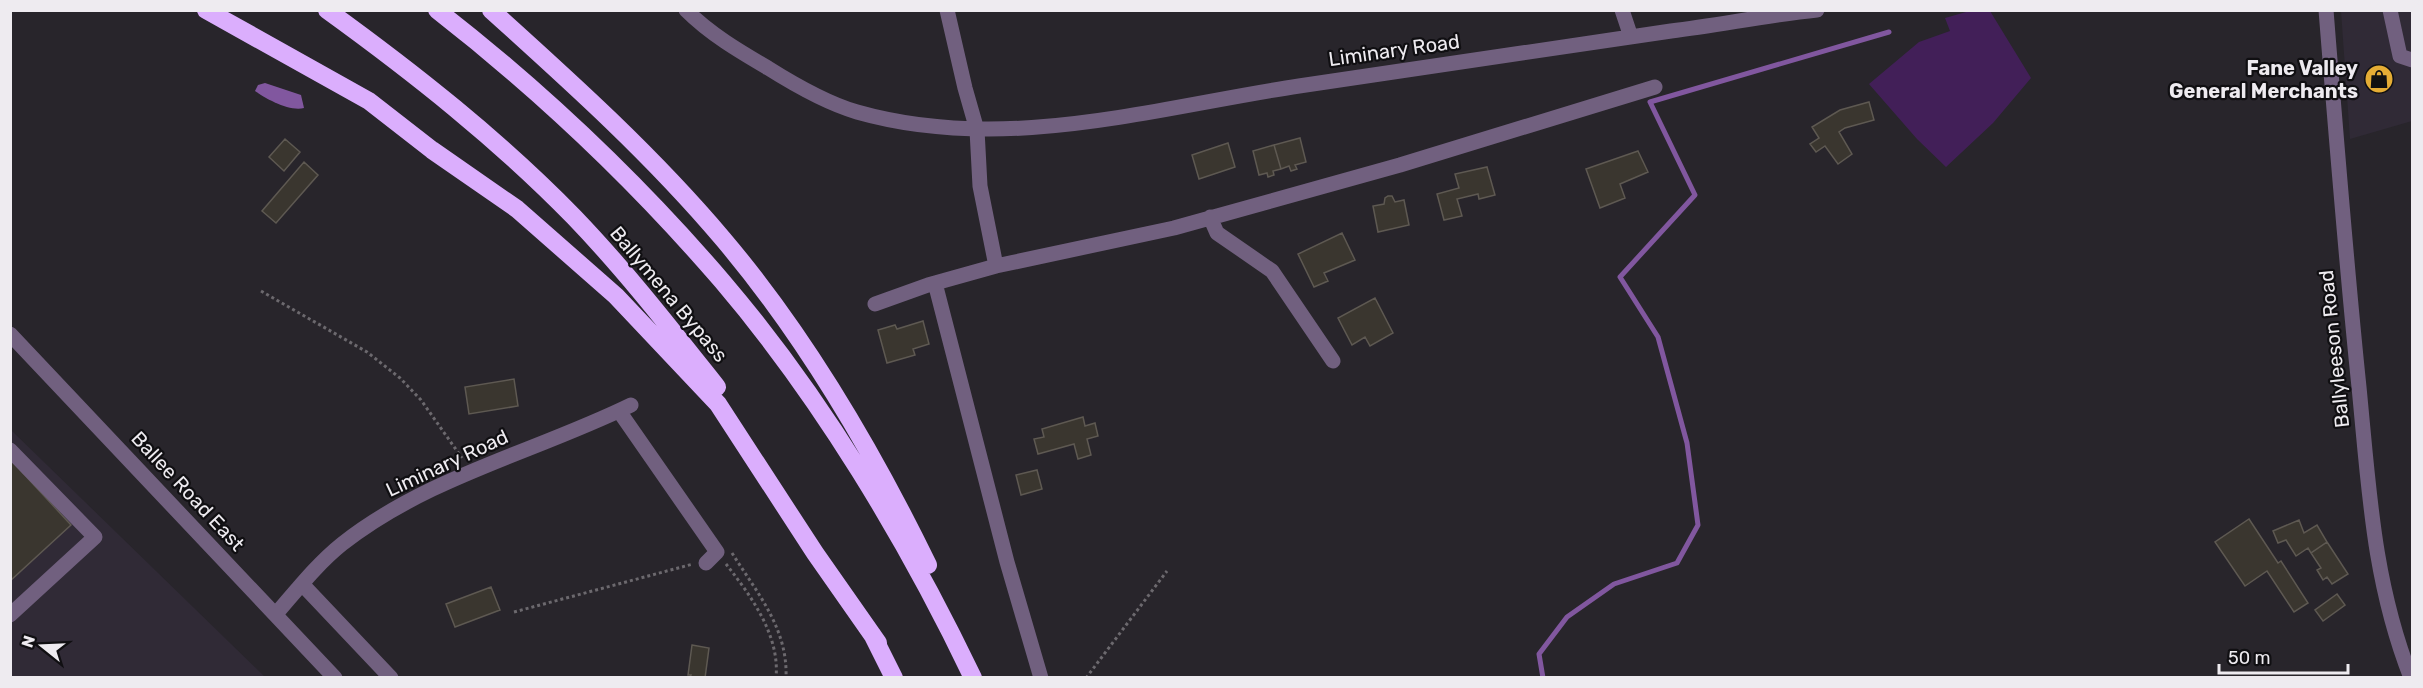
<svg xmlns="http://www.w3.org/2000/svg" width="2423" height="688" font-family="Rubik,sans-serif">
	<rect width="100%" height="100%" fill="#28252b"/>
	<!-- built -->
	<path fill="#302a36" d="M2341 11H2412V121L2350 139Z
		M11 430 265 677H11Z"/>
	<!-- green -->
	<path fill="#421f58" d="M1973 10 1990 11 2031 78 1993 123 1946 167 1917 139 1869 84 1919 42 1950 31 1945 18Z"/>
	<!-- water -->
	<path fill="#81579f" d="M265 83 301 95 304 108C290 112 266 99 255 91L258 85Z"/>
	<g fill="none" stroke-linecap="round" stroke-linejoin="round">
		<!-- stream -->
		<path stroke="#81579f" stroke-width="5" d="M1543 678 1539 654 1567 617 1614 584 1677 563 1698 525 1687 443 1658 337 1620 277 1695 195 1650 102 1889 32"/>
	</g>
	<!-- building -->
	<path fill="#3a362f" stroke="#5e5952" stroke-width="1.5" d="M1869 102 1874 120 1845 128 1839 132 1852 154 1838 164 1825 146 1816 152 1810 144 1819 138 1812 127 1840 110Z
		M1300 138 1306 162 1295 165 1297 169 1291 171 1289 166 1281 169 1274 145Z
		M285 139 300 152 284 171 269 157Z
		M1228 143 1235 167 1199 179 1192 155Z
		M1274 145 1281 169 1273 171 1274 175 1268 177 1267 173 1259 175 1253 151Z
		M1638 151 1648 172 1620 184 1625 198 1600 208 1586 169Z
		M304 162 318 175 276 223 262 211Z
		M1487 167 1495 195 1479 199 1478 194 1457 199 1462 216 1444 220 1437 194 1459 188 1455 174Z
		M1388 196H1392L1395 202 1404 200 1409 225 1378 232 1373 206 1384 204 1385 198Z
		M1342 233 1355 260 1324 273 1328 281 1314 287 1298 254Z
		M1375 298 1393 333 1370 346 1365 337 1352 345 1338 318Z
		M923 321 929 344 913 349 915 355 887 363 878 330 895 325 897 329Z
		M514 379 518 406 469 414 465 387Z
		M1083 417 1085 426 1095 423 1098 436 1087 439 1091 455 1078 459 1074 444 1038 454 1034 439 1044 437 1042 429Z
		M10 459 71 525 10 581Z
		M1037 470 1042 489 1021 495 1016 475Z
		M2249 519 2278 563 2281 561 2308 603 2294 612 2267 571 2245 586 2215 542Z
		M2299 520 2304 533 2317 525 2327 542 2311 553 2308 548 2296 556 2286 540 2278 543 2273 531Z
		M2327 542 2348 574 2332 584 2327 577 2323 580 2317 570 2321 568 2311 553Z
		M491 587 500 610 455 627 446 604Z
		M2337 594 2345 605 2323 621 2315 610Z
		M692 645 709 648 705 678H690L691 675H688Z"/>
	<g fill="none" stroke-linecap="round" stroke-linejoin="round">
		<!-- path -->
		<path stroke="#6c696e" stroke-width="3" stroke-dasharray="3 3" stroke-linecap="butt" d="M261 291 367 352 400 378 421 400 462 458
			M732 553C757 593 788 628 786 678
			M726 564C751 596 780 635 776 678
			M514 612 693 564
			M1086 678 1167 571"/>
		<!-- minor -->
		<path stroke="#71607f" stroke-width="15" d="M686 10C710 34 739 51 768 68 795 85 826 103 857 112 1005 154 1153 108 1299 86 1423 67 1547 49 1671 31 1720 25 1768 15 1817 10
			M947 10 965 88 977 130 980 186 996 266
			M1622 10 1631 37
			M2326 10C2336 136 2346 262 2359 387 2369 489 2373 581 2411 678
			M2390 10 2400 56 2412 60
			M1210 217 1217 233 1272 271 1333 361
			M935 283 1007 562 1041 678
			M875 304 928 285 996 266 1174 228 1400 165 1655 87
			M10 334 335 678
			M619 411 717 552 706 563
			M10 450 95 537 10 615
			M302 584 391 678
			M276 614C296 591 317 564 342 544 427 477 535 452 631 405"/>
		<!-- highway -->
		<path stroke="#dbaefd" stroke-width="18" d="M206 10 369 101 432 150 517 209 616 296 718 404 815 553 878 643
			M327 10C414 73 499 140 574 217 625 270 671 329 717 387
			M437 10C541 91 636 181 722 281 821 397 907 540 973 678
			M491 10C572 83 653 156 723 239 806 337 872 450 928 565
			M872 634 894 678"/>
	</g>
	<!-- icons -->
	<defs>
		<g id="shop-disc" transform="scale(1.5)"><circle r="9.5" fill="#e5ad35" stroke="#100f12"/><path d="M-5-2.5h2.3a2.7 3.5 0 0 1 5.4 0H5L5.5 6h-11ZM-1.5-2.5h3a1.5 2.3 0 0 0-3 0Z" fill="#111"/></g>
	</defs>
	<g fill-rule="evenodd">
		<use href="#shop-disc" x="2379" y="79"/>
	</g>
	<g text-anchor="middle" stroke-width="4.5" stroke-linejoin="round" paint-order="stroke">
		<!-- street labels -->
		<g font-size="20" fill="#eeebf0" stroke="#100f12">
			<text transform="translate(1394 50) rotate(-8)" y="7">Liminary Road</text>
			<text transform="translate(669 294) rotate(50)" y="7">Ballymena Bypass</text>
			<text transform="translate(2334 349) rotate(-96)" y="7">Ballyleeson Road</text>
			<text transform="translate(447 463) rotate(-25)" y="7">Liminary Road</text>
			<text transform="translate(188 491) rotate(47)" y="7">Ballee Road East</text>
		</g>
		<!-- poi labels -->
		<g font-size="20" font-weight="bold" fill="#eeebf0" stroke="#100f12" text-anchor="end">
			<text x="2358" y="75">Fane Valley<tspan x="2358" dy="23">General Merchants</tspan></text>
		</g>
	</g>
	<!-- border -->
	<rect width="2423" height="688" fill="none" stroke="#eeebf0" stroke-width="24"/>
	<!-- north arrow -->
	<g transform="translate(42 646) rotate(288)" stroke="#100f12" stroke-width="4.5" paint-order="stroke">
	<path d="M0-4.5L10 22L0 15L-10 22Z" fill="#eeebf0"/>
	<text y="-9" font-size="16" font-weight="bold" text-anchor="middle" fill="#eeebf0">N</text>
	</g>
	<!-- scale -->
	<path d="M2219 664v9h129v-9" fill="none" stroke="#eeebf0" stroke-width="3"/>
	<text x="2228" y="664" font-size="18" fill="#eeebf0" stroke="#100f12" stroke-width="4.5" paint-order="stroke">50 m</text>
</svg>
